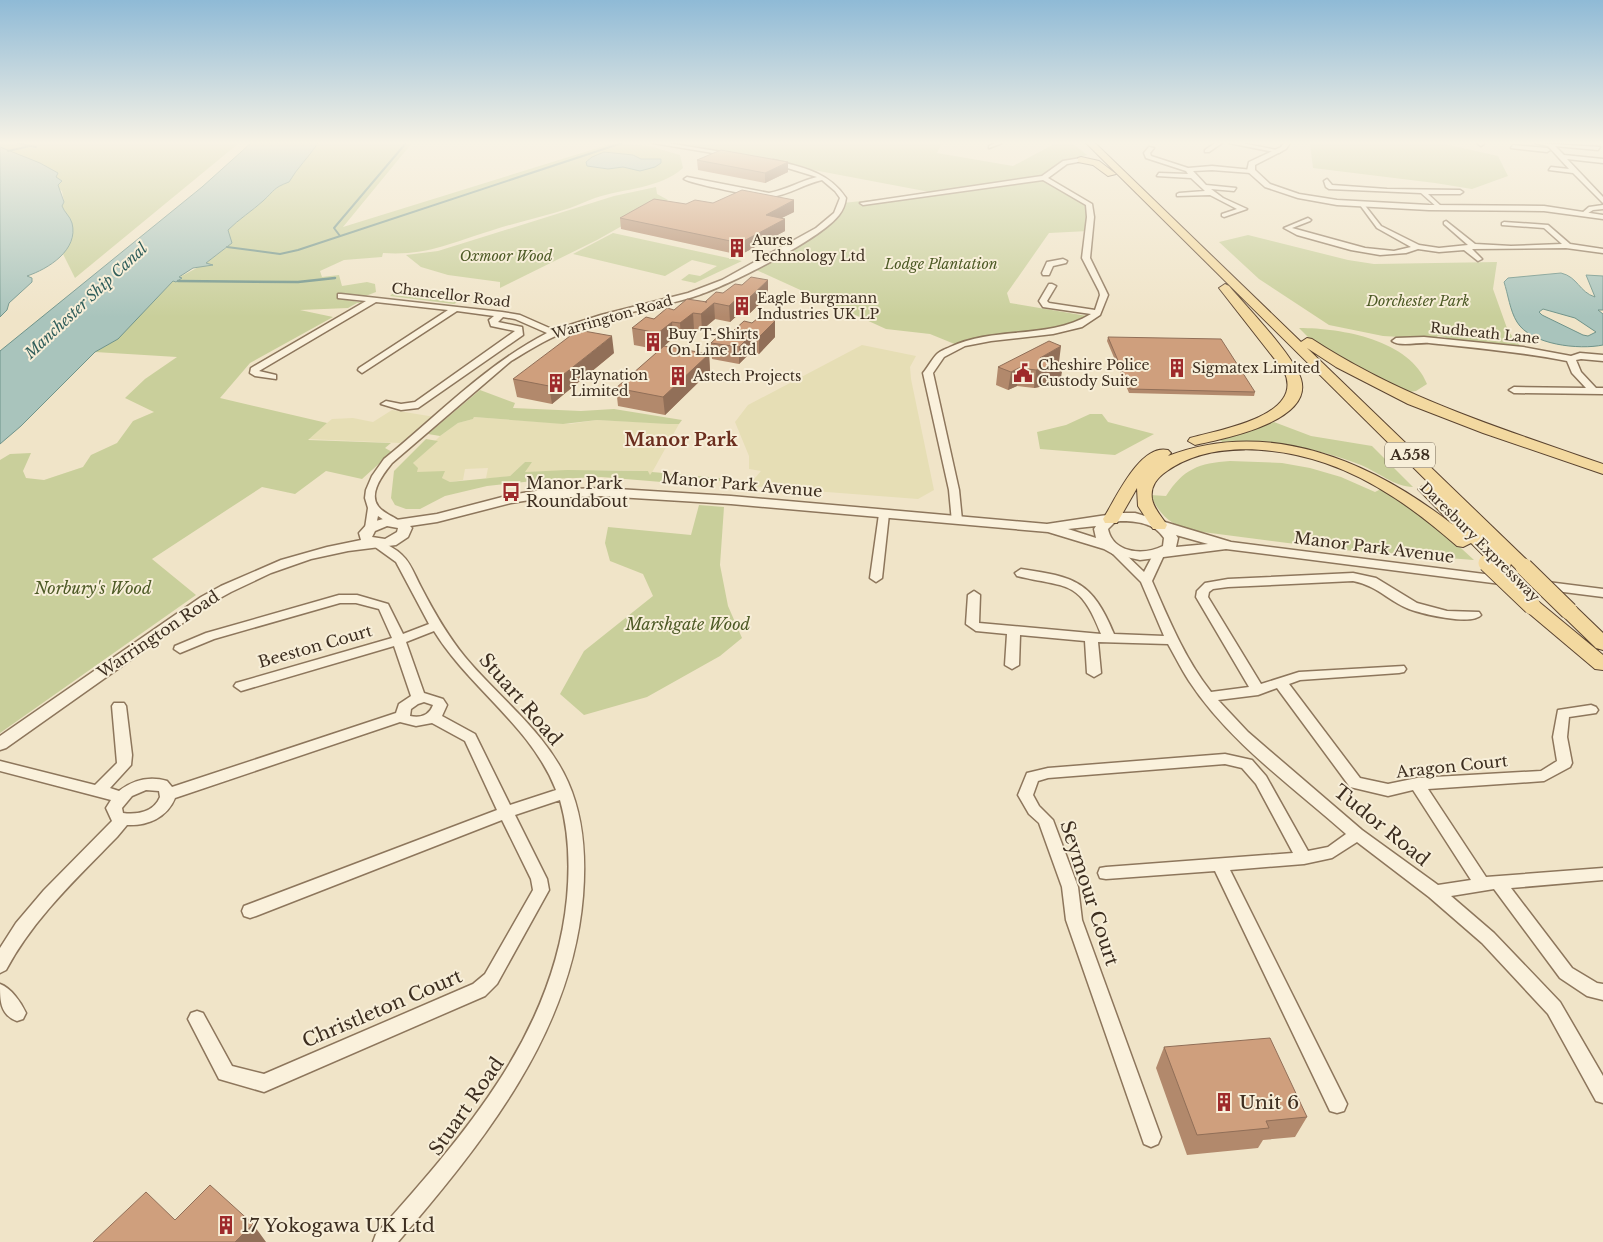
<svg xmlns="http://www.w3.org/2000/svg" width="1603" height="1242" font-family="'Libre Baskerville',serif">
	<rect width="100%" height="100%" fill="#f0e4c8"/>
	<!-- farmland -->
	<path fill="#e6deb5" d="M862 345 916 356 910 367 911 379 934 490 918 499 748 486 761 471 749 469V456L735 422 748 405Z
		M392 410 435 417 400 443 307 439 332 419 353 418 373 422Z
		M474 417 570 424 597 420 679 424 650 476 648 471 613 470 525 472V462L510 476 494 478H486L488 468 465 469 463 480 450 482 442 478 444 472 417 473 413 463 440 436 458 423 473 419Z"/>
	<!-- green -->
	<path fill="#c9cf9b" d="M0 143H239L75 278 62 252C81 233 70 225 62 206L64 202 62 191 0 147Z
		M318 143H412L343 227 614 143 649 146 680 155 683 168C659 189 625 188 595 198 586 201 579 205 570 208 544 217 516 222 490 231 451 243 426 256 383 253L382 257 344 260 320 271 322 277 339 275 342 286 367 282 375 284 376 292 363 297 341 295 337 298 364 303H357L348 308 300 310 333 317 250 363 220 398 327 423 308 440 391 443 385 448 392 452 362 479 326 471 295 494 262 487 152 559 196 595 0 733V460L10 454 31 453 23 471 26 478 44 480 83 467 91 455 117 443 133 421 154 412 125 398 145 379 177 357 95 352 118 339 173 281 176 282 181 279 178 278 206 263 227 247 228 230C239 219 252 211 263 201 275 190 273 188 289 182 297 168 309 157 318 143Z
		M656 143H942L937 153 1013 166 1056 143H1072L1087 155 1070 161 1045 178 1075 196 1090 209 1088 231 1049 233 1007 293 1010 303 1093 317 1081 323 957 345 930 334 886 329 752 268 829 222 843 203 935 193 708 150Z
		M1310 143H1440L1498 156 1508 176 1472 189 1435 183 1313 168Z
		M656 187 657 194 668 200 597 240 500 288V282L448 275 421 267 406 255 438 251 614 196Z
		M613 233 742 261 695 283 681 280 689 274 700 276 717 266 692 260 665 276 573 254Z
		M1248 235 1348 260 1374 264 1497 262 1493 289 1508 331 1522 348 1450 341 1445 337 1438 336 1434 339 1383 336 1329 325 1259 279 1219 242Z
		M420 292 462 300 454 304 390 296 393 293Z
		M1299 328C1342 328 1410 340 1427 384L1416 391 1403 393 1313 342Z
		M480 390 515 403 513 408 581 411 614 409 682 420 679 424H668L597 420 563 424 474 417 473 419 458 423 440 436 428 434Z
		M1090 414H1102L1108 422 1154 434 1115 455 1040 449 1037 432 1066 425Z
		M1274 422 1311 436 1372 446 1413 487C1395 487 1378 472 1361 465 1318 448 1268 439 1222 442L1218 438Z
		M426 439 438 441 413 463 418 468 417 472 445 471 442 478 450 482 510 476 525 462H532L525 472 567 470 648 471 650 475 652 472 720 478V481L698 485 601 477 551 479 487 486 445 496 420 509H406L395 505 391 498 394 471Z
		M1230 461 1282 463 1310 468 1341 477 1375 492 1383 488 1426 516 1474 560 1343 550 1195 531C1171 525 1162 518 1150 495L1166 496C1183 469 1199 463 1230 461Z
		M699 505 724 507 720 565 728 606 742 638 720 656 647 697 584 715 560 694 584 651 653 596 643 574 610 561 605 543 608 527 691 535Z"/>
	<!-- water -->
	<path fill="#a9c4bc" stroke="#6f938a" fill-rule="evenodd" d="M251 143H318C309 157 297 168 289 182 273 188 275 190 263 201 252 211 239 219 228 230L232 243 206 263 213 265 193 268 179 277 182 278 176 282 173 281 118 339 95 352 21 426 0 444V351L202 187Z
		M0 147 40 163 58 173 56 177 62 181 58 185 64 202 62 206C64 212 70 216 72 223 79 250 48 269 27 276L32 278V282L9 303 7 310 0 317Z
		M604 152 633 155 641 159H661V163L655 167 640 171 623 167 608 169 587 166 586 162 592 157Z
		M1561 273C1578 277 1579 292 1595 297L1586 275 1603 276V310H1598L1603 314V345C1579 350 1531 345 1517 322 1510 311 1508 294 1504 282L1508 278ZM1543 309 1575 318 1596 332 1588 336 1583 335 1542 315 1539 312Z"/>
	<g fill="none" stroke-linecap="round" stroke-linejoin="round">
		<!-- stream-far1 -->
		<path stroke="#6f938a" stroke-width="2" d="M17 143 36 147
			M8 151 30 146
			M340 236 334 228 406 143
			M227 247 280 254 298 250 622 143"/>
		<!-- stream -->
		<path stroke="#6f938a" stroke-width="2.5" d="M178 281 298 282 335 278"/>
		<!-- minor casing -->
		<g stroke="#8d765c" stroke-width="3">
			<path id="minor" d="M653 143H667L734 154 731 156Z
				M995 143H1002L989 148V146Z
				M1215 143H1222L1209 152H1205V150Z
				M1229 143H1241L1282 151 1279 153Z
				M1477 143H1483L1484 144 1481 146Z
				M1535 143 1600 147 1598 150 1555 146 1564 155 1603 159V163L1567 159 1603 197V203L1573 173 1549 170 1551 167 1569 169 1548 146Z
				M1513 145 1547 148 1550 150 1547 152 1511 148Z
				M1149 147 1154 148 1150 153 1151 156 1188 168 1212 166 1253 170 1251 173 1212 170 1193 171 1206 185 1236 188 1234 191 1211 189 1223 198 1247 209 1224 217 1222 216V214L1237 209 1210 195 1177 196V194L1179 193 1205 191 1191 178 1157 176 1159 173 1188 174 1186 171 1146 158 1144 153Z
				M1081 158 1083 161 1067 164 1048 178 1092 204 1094 217 1090 258 1108 295 1100 315 1082 327 1053 334 991 341 965 346 944 357 933 373 959 490 962 520 960 522H952L949 490 923 373C928 367 932 359 937 354 940 351 946 349 950 347 994 326 1048 340 1091 314L1043 307 1039 301 1049 284H1052L1056 286 1047 301 1049 303 1095 310 1100 295 1099 291 1082 258 1087 217 1086 205 1043 180 863 205 860 203 1042 176 1063 161Z
				M773 160C802 167 829 172 846 198 845 205 843 210 839 215 820 240 725 287 693 297 653 309 611 314 572 329 550 337 531 349 511 361L392 463C384 473 368 493 378 506 382 512 392 516 398 520L400 522 398 524H390L378 516 375 530H367L365 528 368 508 365 498 366 490 372 476 384 459C438 415 485 365 547 333L515 319 503 317 498 322 522 327 523 335 418 408 401 410 381 404 386 401 401 404 415 402 515 331 491 326 489 320 494 316 457 311 362 373 358 370 359 368 448 310 376 302 259 371 276 375V379L255 376 250 373 251 368 366 301 338 298V294H341L502 312 520 315 554 330 601 315 688 293 722 280 816 228 834 213 840 198 835 191 822 180C804 184 789 195 771 197 761 198 692 184 684 179L687 177 769 193C786 190 800 181 817 177L771 163Z
				M1327 179 1332 185 1387 189 1460 190 1463 192 1460 194H1428L1441 206 1438 208 1421 193 1329 189 1326 187 1324 181Z
				M1363 203 1381 226 1419 245 1439 248 1468 245 1444 224V222L1446 221 1475 244 1511 246 1562 244 1544 228 1502 225V223L1504 222 1548 225 1570 244 1603 249V253L1566 248 1472 249 1482 259 1478 261 1464 250 1439 252 1418 249 1406 253 1380 255 1351 250 1297 235 1284 228 1308 218 1311 220 1310 221 1292 228 1365 248 1394 251 1411 247 1377 228 1360 205Z
				M1603 205V209L1593 210 1585 215 1582 213 1589 207Z
				M1063 259 1067 261 1066 263 1053 266 1049 275H1043L1042 273 1047 262Z
				M1424 337 1523 347 1571 356 1580 353 1603 355V361L1581 359 1576 360 1581 372 1596 388H1603V394L1514 393 1509 390 1514 387 1586 388 1572 373 1567 361C1522 352 1476 348 1429 343 1419 342 1400 347 1392 341L1396 338Z
				M884 511 889 514 882 578 876 582 870 578 879 514Z
				M377 541C385 543 396 549 402 555 411 563 415 576 421 587 434 612 447 635 465 657 500 699 545 731 568 782 584 818 586 857 583 896 572 1033 484 1141 398 1242H373L376 1234C463 1136 554 1034 567 898 570 865 569 832 560 800L515 815 547 879 549 890 497 984 485 996 264 1092 219 1079 188 1019 191 1013 197 1011 203 1013 232 1066 264 1074 473 984 485 974 533 890 531 879 502 820 256 916 250 918 244 916 242 911 244 906 497 810 465 741 432 723 416 726 400 722 175 798C167 818 147 826 127 825L117 837C76 879 34 918 6 970L0 973V948L16 923 44 890 112 821 106 808 111 800 0 771V761L95 785 117 763 112 706 114 703H124L126 706 132 755 131 765 110 788 119 791C133 780 150 776 167 781L172 787 396 713 399 704 411 696 394 646 241 691 234 686 236 683 392 638 379 609 356 603H340L214 639 180 653 174 649 175 646 206 633 339 595H357L388 604 403 634 429 624 396 562 371 544ZM434 631C469 688 531 726 556 790L510 805 475 734 442 716 447 705 443 699 424 693 406 642ZM424 702 433 705C429 716 420 718 410 716L411 709 418 704ZM146 790 159 791 160 797C154 812 137 815 123 813L122 808 132 796Z
				M1114 546 1118 547 1144 572 1154 553 1158 552 1164 555 1152 581C1169 620 1185 659 1211 692L1249 687 1196 597 1197 591 1205 583 1228 579 1353 573 1376 578 1417 603 1447 611 1479 612 1481 615C1472 626 1422 614 1409 609 1387 600 1378 586 1353 581L1228 587 1213 589 1209 592 1208 597 1261 684 1299 672 1404 666 1406 669 1404 672 1399 673 1300 680 1289 684 1360 778 1388 784 1417 778 1541 771 1557 761 1553 737 1558 710 1591 705 1596 707 1598 710 1596 713 1569 717 1567 737 1572 763 1570 767 1544 781 1428 789 1486 877 1603 868V880L1511 888 1572 968 1597 983 1603 984V1000L1587 996 1560 978 1494 889 1451 896 1494 933 1560 1002 1603 1076V1103L1596 1101 1548 1014 1482 943 1429 897 1357 842 1332 858 1304 864 1230 870 1347 1104 1344 1111 1337 1113 1330 1111 1215 871 1106 879 1100 878 1098 873 1100 868 1106 867 1293 853 1256 784 1242 768 1225 764 1048 778 1038 781 1033 795 1039 806 1053 820 1078 887 1082 920 1161 1137 1158 1144 1151 1147 1144 1144 1066 920 1062 887 1039 823 1029 814 1018 795 1027 773 1048 768 1225 754 1252 760 1266 776 1308 851 1328 847 1346 834C1293 787 1228 741 1189 681 1181 669 1175 656 1168 644L1098 642 1101 673 1094 677 1087 673 1085 641 1020 635 1019 665 1012 669 1005 665 1007 634 976 631 966 624 968 595 974 591 980 595 979 623 1101 634C1080 579 1067 588 1017 576L1015 573 1021 569C1075 577 1092 581 1114 634L1164 636 1141 582 1108 549ZM1277 688 1350 787 1388 796 1413 790 1471 880 1438 885 1362 830 1248 732 1218 700 1258 695Z
				M0 984C11 988 21 1002 26 1013L23 1019 17 1021C0 1015 0 1000 0 984Z"/>
		</g>
		<!-- tertiary casing -->
		<g stroke="#8d765c" stroke-width="3">
			<path id="tertiary" d="M1284 143H1290L1286 149 1255 165V170L1270 184 1299 194 1337 200 1429 205 1544 206 1603 215V219L1544 211 1429 210 1337 205 1298 198 1265 187 1247 171 1249 162 1281 147Z
				M601 488 731 496 1047 524 1120 513H1135L1231 542 1603 589V597L1226 549 1140 560 1113 554 1104 549 1048 532 731 504 601 496 542 498 511 503 437 522 410 526 412 528 408 537 396 545 348 551 311 559 271 573 231 592 211 603 6 748 0 750V736L201 597 221 586 281 560 327 547 361 540 359 533 368 523 387 518 396 520 437 514 510 495 542 490ZM1120 521C1137 521 1154 523 1164 538L1163 546C1143 556 1113 553 1108 529L1114 523ZM387 526 398 528 397 532 385 539 372 537 375 531ZM1096 526 1094 529 1096 538 1068 529ZM1176 535 1208 544 1176 547 1178 538Z"/>
		</g>
		<!-- primary casing -->
		<g stroke="#5b4430" stroke-width="2">
			<path id="primary" d="M1086 143H1095L1301 342 1307 338 1312 339C1404 399 1500 428 1603 464V474L1483 433 1408 404 1336 367 1307 348 1530 563 1533 567 1530 571H1518L1511 564 1509 569H1497L1471 543 1463 547 1457 546C1418 512 1375 480 1325 463 1277 447 1211 440 1167 471 1157 478 1150 486 1152 499 1154 509 1162 517 1167 525L1165 529H1153L1138 506 1137 488 1117 523H1105L1103 519C1115 500 1140 443 1168 450L1171 453 1168 456C1269 417 1373 462 1453 525L1418 489 1426 484 1434 488Z
				M1081 157 1099 161 1116 174 1108 176 1093 165 1078 162V158Z
				M1225 284 1229 286C1246 306 1294 356 1301 379 1314 422 1222 439 1195 445L1188 441 1190 438C1219 430 1306 416 1284 371L1219 288Z
				M1532 600 1539 602 1603 655V670L1595 669 1525 610 1523 606 1525 602Z
				M1569 605 1576 607 1603 633V650L1596 648 1562 615 1560 611 1562 607Z"/>
		</g>
		<!-- minor -->
		<use href="#minor" fill="#faf1dc" fill-rule="evenodd"/>
		<!-- tertiary -->
		<use href="#tertiary" fill="#faf1dc" fill-rule="evenodd"/>
		<!-- primary -->
		<use href="#primary" fill="#f3d9a0" fill-rule="evenodd"/>
		<!-- primary-bridge casing -->
		<g stroke="#5b4430" stroke-width="19" stroke-linecap="butt">
			<path id="primary-bridge" d="M1487 563 1532 606
				M1524 567 1569 611"/>
		</g>
		<!-- primary-bridge -->
		<use href="#primary-bridge" stroke="#f3d9a0" stroke-width="17"/>
	</g>
	<!-- wall -->
	<path fill="#b2896c" d="M697 160 788 172 765 183 698 170Z
		M713 203 794 212 781 218 785 219V231L740 255 621 229 620 218 686 204Z
		M723 293 768 296 749 314 741 312 730 322 715 319 702 330 694 329 681 340 673 338 664 346 709 354 710 371 665 415 618 406 616 388 660 350 634 345 632 328 674 310 705 302Z
		M732 332 775 337 759 354 751 352 739 364 712 359 711 343Z
		M1108 337 1255 392 1254 396 1129 393 1107 341Z
		M614 353 552 404 517 397 513 379Z
		M1059 362 1056 364 1060 383 1034 388 1017 386 1008 390 996 385 998 367Z
		M1164 1047 1307 1117 1295 1137 1263 1140 1258 1148 1187 1155 1156 1068Z"/>
	<!-- shaded-wall -->
	<path fill="#916f58" d="M788 162V172L765 183V173Z
		M794 200V212L766 226V215Z
		M785 219V231L740 255V243Z
		M768 280V296L749 314V298Z
		M740 296 741 312 730 322 729 306Z
		M714 303 715 319 702 330 701 314Z
		M693 313 694 329 681 340 680 323Z
		M775 321V337L759 354V337Z
		M672 322 673 338 660 350 658 333Z
		M751 335V352L739 364V347Z
		M612 336 614 353 552 404 549 386Z
		M1061 346 1059 362 1048 368 1063 366 1060 383 1034 388 1036 370 1040 358Z
		M709 354 710 371 665 415 663 397Z
		M1019 368 1017 386 1008 390 1011 372Z
		M253 1224 266 1242H235Z"/>
	<!-- building -->
	<path fill="#cf9f7d" stroke="#916f58" d="M721 150 788 162 765 173 697 160Z
		M742 190 794 200 766 215 785 219 740 243 620 218 654 199 686 204 695 200 713 203Z
		M751 277 768 280 749 298 740 296 729 306 714 303 701 314 693 313 680 323 672 322 658 333 632 328 646 317 654 319 667 308 674 310 687 299 707 302H705L716 292 723 293 735 284 742 285Z
		M758 318 775 321 759 337 751 335 739 347 711 343 724 331 732 332 744 321 752 323Z
		M578 330 612 336 549 386 513 379Z
		M1108 337 1221 339 1255 392 1130 389Z
		M1049 341 1061 346 1040 358 1063 366 1036 370 1019 368 1011 372 998 367Z
		M664 346 709 354 663 397 616 388Z
		M1270 1038 1307 1117 1266 1121 1269 1128 1197 1135 1164 1047Z
		M210 1185 253 1224 235 1242H93L146 1192 175 1220Z"/>
	<!-- sky -->
	<linearGradient id="sky" x2="0" y2="1"><stop stop-color="#8fbad6"/><stop offset="0.45" stop-color="#f8f3e6"/><stop offset="1" stop-color="#f8f3e6" stop-opacity="0"/></linearGradient>
	<rect width="1603" height="317" fill="url(#sky)"/>
	<!-- icons -->
	<defs>
		<g id="building-bare" transform="scale(1.5)"><path d="M-4-6H4V6H1V3H-1V6H-4ZM-2.5-4.3h1.7v1.8h-1.7ZM.8-4.3h1.7v1.8H.8ZM-2.5-1h1.7V.8h-1.7ZM.8-1h1.7V.8H.8Z" fill="#9e2a2b" stroke="#f7eed8" stroke-width="2.5" paint-order="stroke"/></g>
		<g id="civic-bare" transform="scale(1.5)"><path d="M-.6-6.5H3V-4.5H.6V-3L4-1V1h2V6H-6V1h2V-1L-.6-3ZM-1.2 2.5V6h2.4V2.5Z" fill="#9e2a2b" stroke="#f7eed8" stroke-width="2.5" paint-order="stroke"/></g>
		<g id="bus-bare" transform="scale(1.5)"><path d="M-5-6H5V4H4V6H2V4H-2V6H-4V4H-5ZM-3.5-4V0h7V-4ZM-3.5 1.2v1.5H-2V1.2ZM2 1.2v1.5H3.5V1.2Z" fill="#9e2a2b" stroke="#f7eed8" stroke-width="2.5" paint-order="stroke"/></g>
	</defs>
	<g fill-rule="evenodd">
		<use href="#building-bare" x="737" y="248"/>
		<use href="#building-bare" x="742" y="306"/>
		<use href="#building-bare" x="653" y="342"/>
		<use href="#building-bare" x="1177" y="368"/>
		<use href="#civic-bare" x="1023" y="373"/>
		<use href="#building-bare" x="678" y="376"/>
		<use href="#building-bare" x="556" y="383"/>
		<use href="#bus-bare" x="511" y="492"/>
		<use href="#building-bare" x="1224" y="1102"/>
		<use href="#building-bare" x="226" y="1225"/>
	</g>
	<g text-anchor="middle" stroke-width="4" stroke-linejoin="round" paint-order="stroke">
		<!-- far-poi labels -->
		<g font-size="14" fill="#3d2e20" stroke="#f7eed8" text-anchor="start">
			<text x="752" y="245">Aures<tspan x="752" dy="16">Technology Ltd</tspan></text>
			<text x="757" y="303">Eagle Burgmann<tspan x="757" dy="16">Industries UK LP</tspan></text>
			<text x="668" y="339">Buy T-Shirts<tspan x="668" dy="16">On Line Ltd</tspan></text>
			<text x="1038" y="370">Cheshire Police<tspan x="1038" dy="16">Custody Suite</tspan></text>
			<text x="1192" y="373">Sigmatex Limited</text>
			<text x="571" y="380">Playnation<tspan x="571" dy="16">Limited</tspan></text>
			<text x="693" y="381">Astech Projects</text>
		</g>
		<!-- far-park labels -->
		<g font-size="14" font-style="italic" fill="#4d5a26" stroke="#f7eed8">
			<text x="506" y="261">Oxmoor Wood</text>
			<text x="941" y="269">Lodge Plantation</text>
			<text x="1418" y="306">Dorchester Park</text>
		</g>
		<!-- far-street labels -->
		<g font-size="14" fill="#3d2e20" stroke="#f7eed8">
			<text transform="translate(451 295) rotate(7)" y="5">Chancellor Road</text>
			<text transform="translate(612 317) rotate(-16)" y="5">Warrington Road</text>
			<text transform="translate(1485 333) rotate(6)" y="5">Rudheath Lane</text>
			<text transform="translate(1480 542) rotate(45)" y="5">Daresbury Expressway</text>
		</g>
		<!-- far-water labels -->
		<g font-size="15" font-style="italic" fill="#2f5d5a" stroke="#f7eed8">
			<text transform="translate(86 301) rotate(-43)" y="5">Manchester Ship Canal</text>
		</g>
		<!-- shield labels -->
		<rect fill="#f7eed8" stroke="#756857" stroke-width="1" x="1385" y="442.5" width="50" height="25" rx="4"/>
		<g font-size="15" font-weight="bold" fill="#3d2e20">
			<text x="1410" y="460">A558</text>
		</g>
		<!-- poi labels -->
		<g font-size="16" fill="#3d2e20" stroke="#f7eed8" text-anchor="start">
			<text x="526" y="489">Manor Park<tspan x="526" dy="18">Roundabout</tspan></text>
		</g>
		<!-- street labels -->
		<g font-size="16" fill="#3d2e20" stroke="#f7eed8">
			<text transform="translate(742 484) rotate(5)" y="6">Manor Park Avenue</text>
			<text transform="translate(1374 547) rotate(7)" y="6">Manor Park Avenue</text>
			<text transform="translate(158 634) rotate(-34)" y="6">Warrington Road</text>
			<text transform="translate(315 646) rotate(-16)" y="6">Beeston Court</text>
			<text transform="translate(1452 766) rotate(-6)" y="6">Aragon Court</text>
		</g>
		<!-- park labels -->
		<g font-size="16" font-style="italic" fill="#4d5a26" stroke="#f7eed8">
			<text x="93" y="594">Norbury's Wood</text>
			<text x="688" y="630">Marshgate Wood</text>
		</g>
		<!-- far-district labels -->
		<g font-size="18" font-weight="bold" fill="#6b2e1e" stroke="#f7eed8">
			<text x="681" y="446">Manor Park</text>
		</g>
		<!-- near-street labels -->
		<g font-size="19" fill="#3d2e20" stroke="#f7eed8">
			<text transform="translate(521 699) rotate(49)" y="7">Stuart Road</text>
			<text transform="translate(1382 825) rotate(39)" y="7">Tudor Road</text>
			<text transform="translate(1090 893) rotate(72)" y="7">Seymour Court</text>
			<text transform="translate(382 1008) rotate(-23)" y="7">Christleton Court</text>
			<text transform="translate(466 1106) rotate(-55)" y="7">Stuart Road</text>
		</g>
		<!-- near-poi labels -->
		<g font-size="19" fill="#3d2e20" stroke="#f7eed8" text-anchor="start">
			<text x="1239" y="1109">Unit 6</text>
			<text x="241" y="1232">17 Yokogawa UK Ltd</text>
		</g>
	</g>
</svg>
